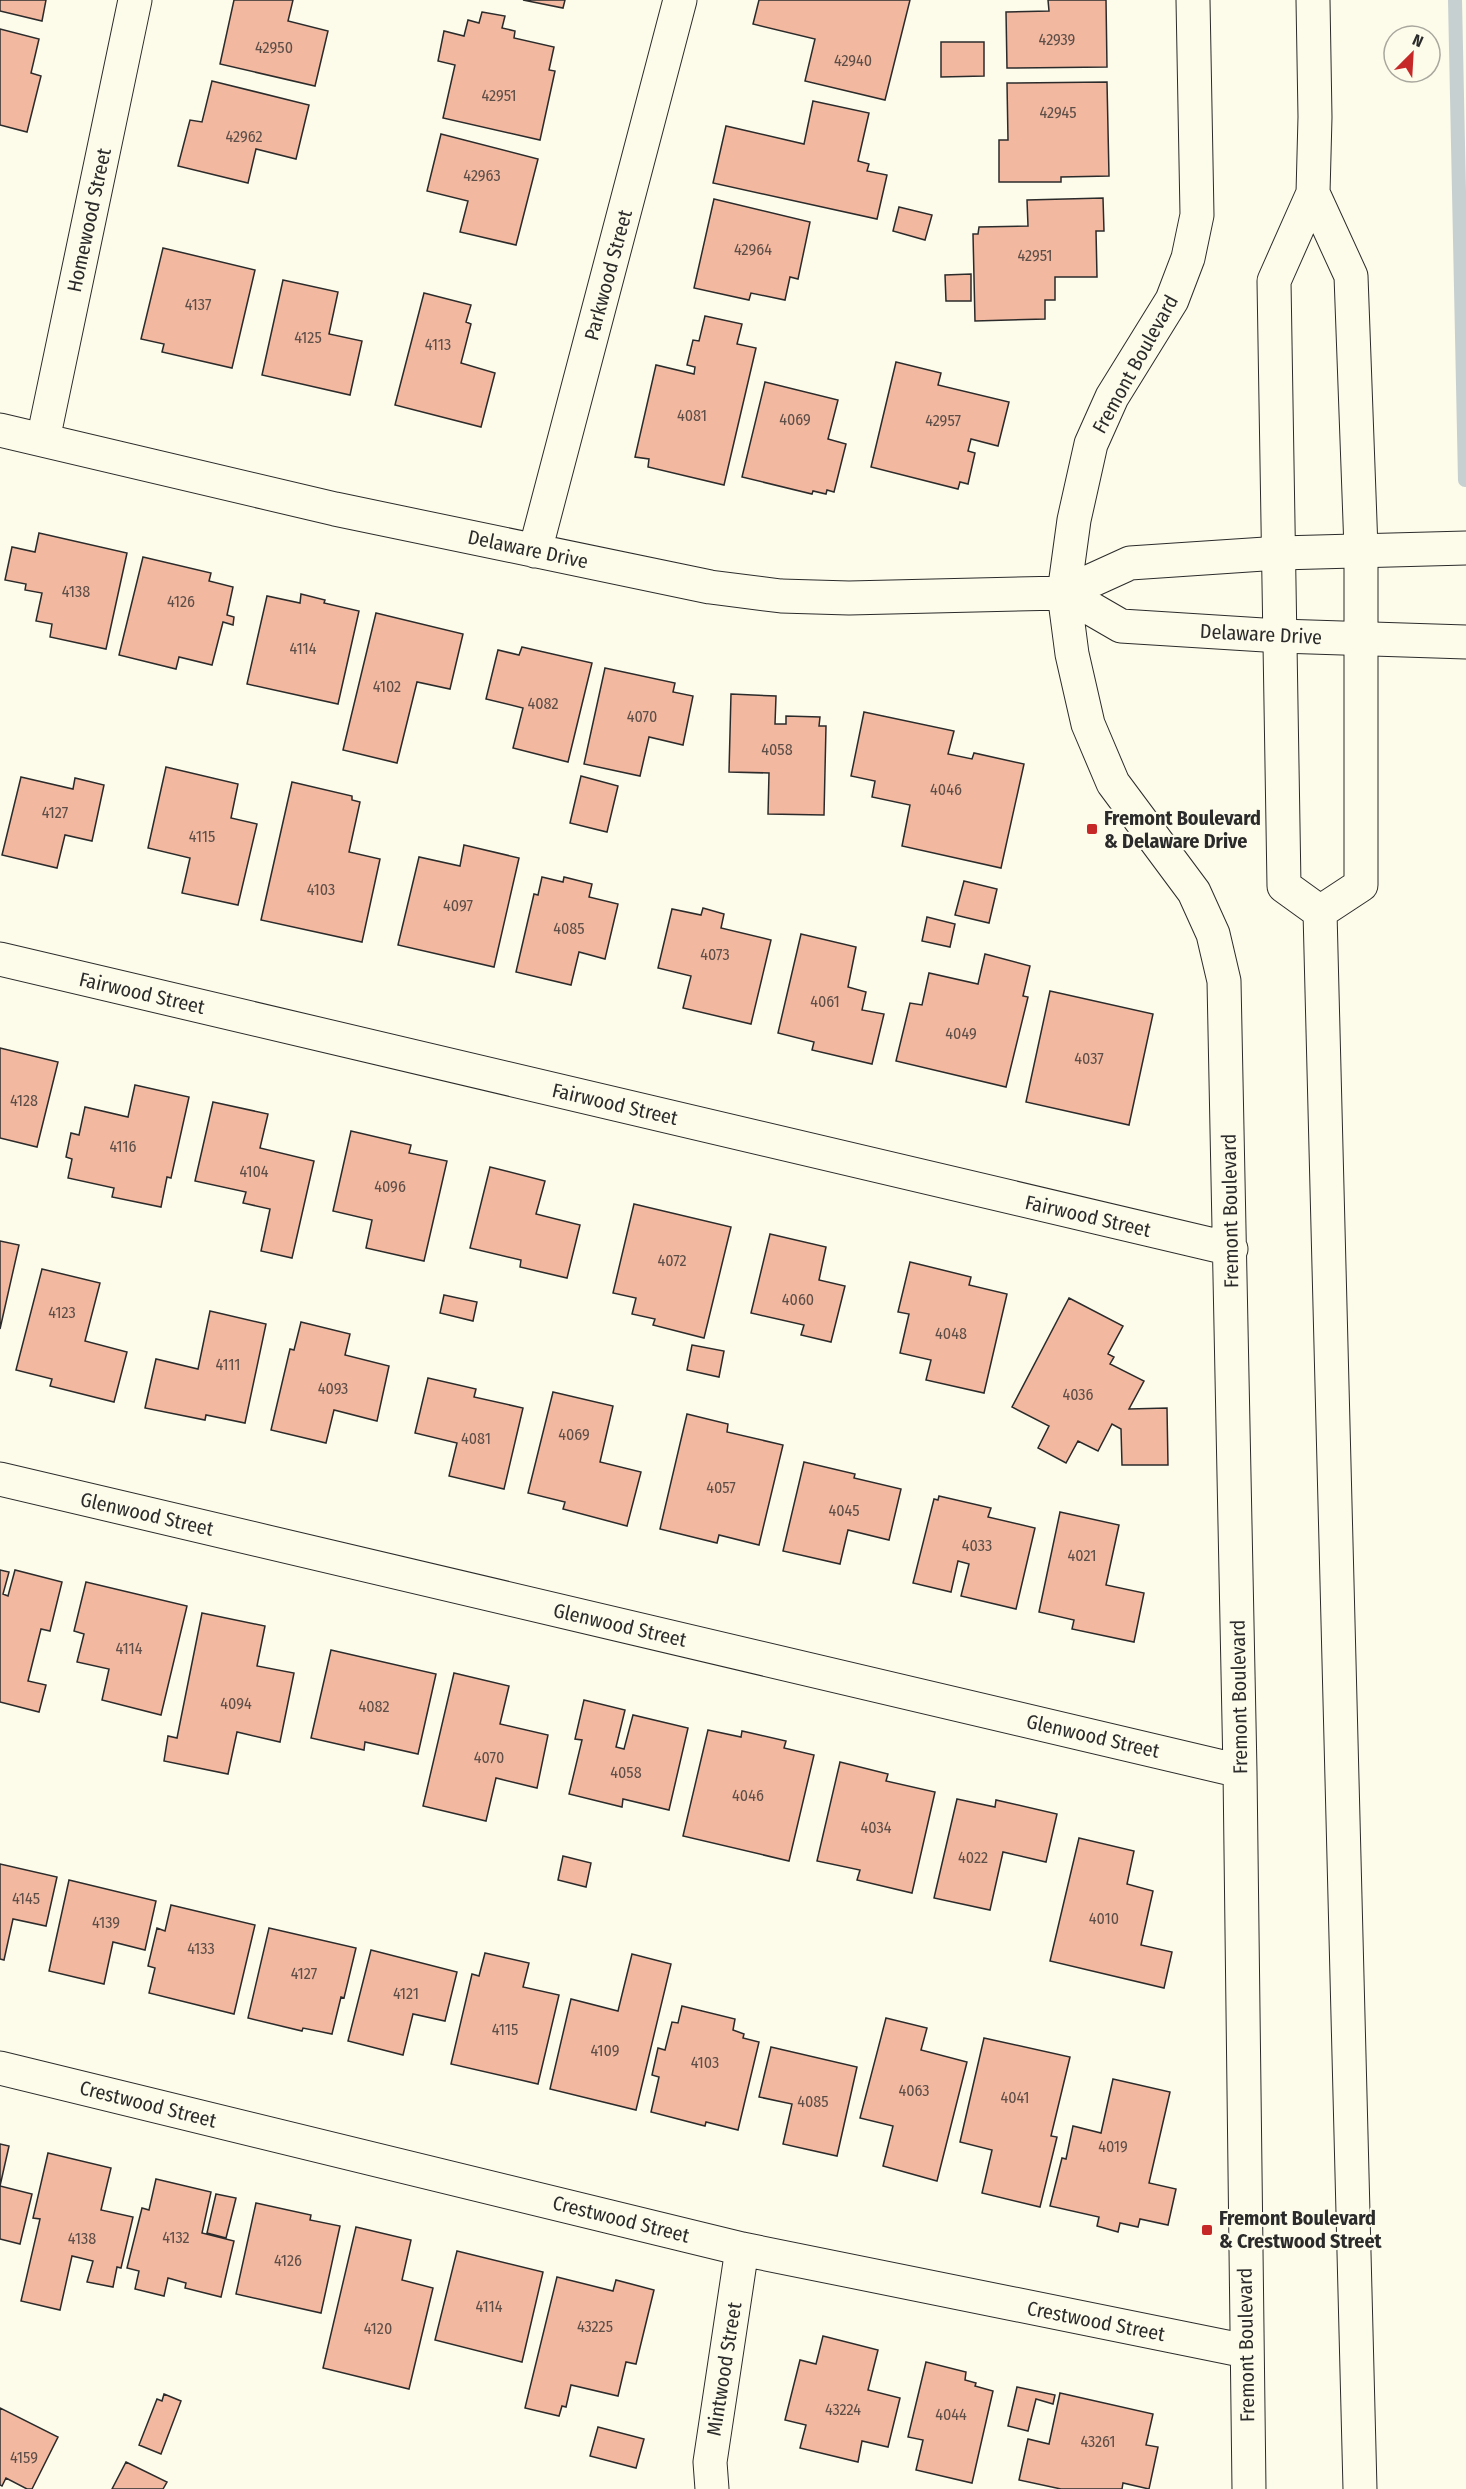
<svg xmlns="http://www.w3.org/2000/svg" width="1466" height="2489" font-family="'Fira Sans Condensed',sans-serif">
	<rect width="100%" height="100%" fill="#fdfbea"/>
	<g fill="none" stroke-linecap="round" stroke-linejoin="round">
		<!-- stream -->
		<path stroke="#c7d0d0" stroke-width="14" d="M1455 0 1465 480"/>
	</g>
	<!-- building -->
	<path fill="#f2b8a0" stroke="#2b2b2b" stroke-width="1.5" d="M0 0H46L42 21 0 11Z
		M234 0H293L288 21 328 31 315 86 220 64Z
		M523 0H565L563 8Z
		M759 0H910L885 100 805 81 815 39 753 24Z
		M1048 0H1106L1107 67 1007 68 1006 12 1049 11Z
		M482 12 505 16 502 28 515 31 514 38 554 47 549 70 555 71 540 140 443 118 455 65 438 61 444 31 464 36 468 20 479 23Z
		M0 29 39 39 31 73 41 76 27 132 0 125Z
		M941 42H984V76L941 77Z
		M212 81 309 105 296 159 256 149 248 183 178 166 190 120 202 122Z
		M1107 82 1109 176 1061 177V182H999V140H1008L1007 83Z
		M813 101 869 113 858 161 869 164 867 171 887 175 877 219 713 183 726 126 804 144Z
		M441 134 538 159 516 245 460 232 468 201 427 191Z
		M1103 198 1104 231H1096L1097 277H1055V300H1045V319L975 321 973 234H978L979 227 1028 226 1027 200Z
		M714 199 810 222 798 279 790 277 785 300 751 293 749 300 694 288Z
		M899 207 932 215 925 240 893 231Z
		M163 248 255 270 232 368 162 352 164 344 141 339Z
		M971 274V301H946L945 275Z
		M283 280 338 292 329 334 362 341 350 395 262 375Z
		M424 293 471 305 466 322 471 324 461 363 495 373 481 427 395 405Z
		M705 316 742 324 737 344 756 348 724 485 648 467 649 459 635 457 656 365 694 374 695 367 687 365 693 340 699 341Z
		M896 362 941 373 938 385 1009 402 998 446 971 439 968 451 975 453 968 484 960 482 958 489 871 467Z
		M765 382 838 400 828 439 846 444 834 492 827 490 826 494 813 491 812 494 742 477Z
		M39 533 127 553 106 649 50 637 52 624 36 621 42 593 25 590 26 584 5 580 12 547 35 552Z
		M143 557 211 573 209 581 233 587 227 615 234 617 233 625 223 622 212 665 179 657 176 669 119 655Z
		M301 594 325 600 324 603 359 611 338 704 247 684 267 596 300 603Z
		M376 613 463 634 450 689 417 682 397 763 343 750Z
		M522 647 592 663 568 762 513 748 523 708 486 699 498 650 519 655Z
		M605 668 675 683 673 692 693 696 683 745 649 737 640 776 584 764Z
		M731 694 776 696 775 724H786V716L820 717 819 726H826L824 815 768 814 769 773 729 772Z
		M864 712 954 731 948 754 972 759 974 753 1024 764 1001 868 902 846 910 805 872 797 875 781 851 776Z
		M166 767 238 784 231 818 257 824 238 905 182 893 190 858 148 848Z
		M581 776 618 786 607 832 570 823Z
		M21 777 73 789 75 778 104 785 92 841 65 835 57 868 2 855Z
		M292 782 352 796V800L360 802 349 852 380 859 362 942 261 920Z
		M464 845 519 858 494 967 398 945 419 857 460 866Z
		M542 877 563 882 564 877 592 884 589 897 618 904 605 959 579 952 571 985 516 972 534 894 538 895Z
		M964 881 997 889 989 923 955 915Z
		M703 908 724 914 721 928 771 940 751 1024 683 1008 691 976 658 968 672 909 701 915Z
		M927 917 955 924 950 947 922 941Z
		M801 934 856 947 848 987 866 992 862 1010 884 1014 872 1064 812 1050 814 1042 778 1033Z
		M985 954 1030 966 1023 996 1028 997 1006 1087 896 1061 910 1003 922 1005 929 973 978 984Z
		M1050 991 1153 1014 1129 1125 1026 1102Z
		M0 1048 58 1062 37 1147 0 1138Z
		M135 1085 189 1097 171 1178 167 1177 161 1207 112 1197 114 1188 68 1178 72 1159 66 1157 71 1133 79 1135 85 1107 128 1117Z
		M213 1102 268 1114 260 1148 314 1161 292 1258 261 1251 270 1209 243 1203 246 1192 195 1181Z
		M351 1131 411 1145 409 1153 447 1161 424 1261 366 1248 372 1220 333 1211Z
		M490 1167 545 1181 536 1214 580 1225 567 1278 520 1267 521 1260 470 1248Z
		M634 1204 731 1227 704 1338 653 1325 655 1319 632 1314 636 1298 613 1293Z
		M770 1234 826 1247 819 1280 845 1286 831 1342 801 1335 804 1325 751 1313Z
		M0 1241 19 1245 0 1329Z
		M910 1262 971 1277 969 1285 1007 1294 984 1393 926 1380 931 1360 900 1353 909 1314 898 1312Z
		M42 1269 100 1283 85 1341 127 1352 114 1402 50 1386 52 1379 16 1370Z
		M444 1295 477 1302 473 1321 440 1313Z
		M1069 1298 1123 1326 1108 1354 1114 1357 1110 1364 1144 1381 1129 1409 1167 1408 1168 1465H1122L1121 1429 1112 1424 1098 1451 1078 1441 1066 1463 1038 1448 1049 1426 1012 1407Z
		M210 1311 266 1324 245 1423 206 1415 205 1420 145 1408 156 1359 198 1369Z
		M301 1322 350 1334 345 1355 389 1366 377 1421 334 1410 326 1443 271 1430 290 1349 294 1350Z
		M692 1345 724 1351 719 1377 687 1370Z
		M428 1378 476 1389 474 1397 523 1408 504 1489 449 1476 457 1443 415 1433Z
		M553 1392 613 1406 600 1462 641 1472 627 1526 563 1509 565 1502 528 1493Z
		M687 1414 728 1424 727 1432 783 1445 759 1545 719 1535 717 1543 660 1529Z
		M804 1462 855 1474 854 1478 901 1489 889 1540 848 1530 840 1564 783 1551Z
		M939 1496 991 1508 988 1517 1035 1528 1016 1609 961 1596 969 1564 958 1561 951 1592 913 1583 934 1499 938 1500Z
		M1060 1512 1119 1525 1106 1585 1144 1593 1134 1642 1072 1629 1074 1620 1039 1612Z
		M0 1570 9 1572 3 1594 8 1596 15 1570 62 1582 50 1631 41 1629 28 1681 46 1685 39 1712 0 1702Z
		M86 1582 187 1606 161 1715 102 1700 109 1669 77 1662 84 1634 74 1631Z
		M202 1613 265 1626 257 1666 294 1673 280 1742 237 1732 228 1774 164 1761 168 1736 177 1738Z
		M331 1650 436 1674 418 1754 365 1742 364 1750 311 1738Z
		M454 1673 509 1686 500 1724 548 1735 537 1788 496 1778 486 1821 423 1806Z
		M584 1700 625 1710 616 1747 624 1749 633 1715 688 1728 669 1810 623 1799 622 1807 569 1794 582 1740 575 1739Z
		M708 1730 741 1737 742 1731 786 1741 784 1748 814 1755 789 1861 683 1836Z
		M840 1762 888 1774 886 1781 935 1792 912 1893 857 1880 860 1870 817 1861Z
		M957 1799 995 1807 996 1800 1057 1814 1046 1862 1003 1852 990 1910 934 1898Z
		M1079 1838 1134 1851 1127 1884 1153 1891 1141 1945 1172 1952 1164 1988 1050 1961Z
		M563 1856 591 1863 586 1887 558 1880Z
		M0 1864 57 1877 46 1926 13 1919 4 1960 0 1959Z
		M69 1880 156 1901 145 1950 113 1942 104 1984 49 1971Z
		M171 1905 255 1925 234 2014 149 1993 155 1968 148 1966 157 1928 165 1931Z
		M269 1928 356 1948 344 1998 341 1997 332 2034 303 2028 302 2031 248 2018Z
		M371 1950 457 1972 445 2021 413 2014 403 2055 348 2041Z
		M485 1953 529 1963 523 1987 559 1995 538 2084 451 2064 472 1974 479 1976Z
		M632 1954 671 1964 636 2110 550 2089 571 1999 618 2011Z
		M682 2006 735 2019 733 2030 744 2034 743 2038 759 2042 738 2130 706 2122 705 2126 651 2112 659 2077 652 2075 658 2048 665 2050 672 2022 678 2023Z
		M886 2018 927 2028 921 2050 967 2062 937 2181 883 2166 893 2126 860 2118Z
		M984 2038 1070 2057 1051 2136 1057 2137 1040 2207 982 2193 992 2150 960 2142Z
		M771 2047 857 2067 837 2156 783 2144 792 2104 759 2097Z
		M1113 2079 1170 2092 1149 2183 1176 2189 1168 2225 1140 2219 1138 2227 1120 2223 1118 2232 1097 2226 1099 2217 1050 2206 1062 2158 1066 2159 1073 2126 1101 2133Z
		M0 2144 9 2146 0 2186Z
		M48 2153 111 2168 101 2210 133 2217 121 2268 117 2267 113 2287 87 2282 93 2261 72 2256 60 2310 21 2301 40 2219 33 2218Z
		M156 2179 211 2192 202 2233 234 2241 221 2297 185 2288 186 2283 168 2278 164 2296 135 2289 139 2271 127 2268 142 2208 149 2210Z
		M0 2186 32 2194 20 2244 0 2239Z
		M216 2194 236 2198 226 2238 207 2233Z
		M256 2203 311 2215 310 2220 340 2226 321 2313 236 2294Z
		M356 2227 411 2240 402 2280 433 2288 409 2389 323 2368Z
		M457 2251 543 2272 522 2362 435 2340Z
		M557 2277 613 2291 616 2280 654 2290 636 2364 626 2362 618 2396 571 2385 566 2407 562 2406 559 2416 525 2408Z
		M823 2336 878 2350 868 2390 900 2398 888 2447 862 2441 858 2462 800 2448 806 2425 785 2420 800 2360 816 2364Z
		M926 2362 966 2372 965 2380 976 2383 975 2386 993 2391 972 2483 916 2470 923 2440 908 2437Z
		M1017 2387 1055 2395 1053 2404 1036 2399 1028 2431 1008 2426Z
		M1060 2393 1153 2414 1146 2445 1158 2447 1149 2489 1123 2483 1122 2489H1061L1019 2480 1028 2439 1049 2444Z
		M164 2394 181 2401 161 2454 139 2445 157 2399 162 2401Z
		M0 2408 58 2437 32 2489H27L6 2478 2 2486 0 2485Z
		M598 2427 644 2439 636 2468 590 2456Z
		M126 2462 167 2482 163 2489H112Z"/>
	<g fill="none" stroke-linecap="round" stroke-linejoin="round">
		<!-- minor casing -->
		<g stroke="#2b2b2b" stroke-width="35">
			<path id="minor" d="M1193 0 1197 215 1188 258 1172 300 1112 397 1091 444 1074 520 1064 593 1072 654 1088 724 1113 783 1194 892 1213 934 1224 981 1240 1771 1249 2489
				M0 430 335 509 710 587 781 596 849 598 1064 593 1130 563 1280 553 1466 548
				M43 440 135 0
				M535 551 680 0
				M1064 593 1121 626 1280 636 1466 642
				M0 959 1231 1249
				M0 1479 1240 1771
				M0 2068 742 2249 1246 2351
				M712 2489 710 2462 742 2249"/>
		</g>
		<!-- major casing -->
		<g stroke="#2b2b2b" stroke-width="35">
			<path id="major" d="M1313 0 1315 117 1313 193 1274 281 1284 886 1320 912
				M1313 193 1351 276 1361 549V885L1320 912
				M1320 912 1360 2489"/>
		</g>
		<!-- minor -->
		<use href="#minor" stroke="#fdfbea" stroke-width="33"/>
		<!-- major -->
		<use href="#major" stroke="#fdfbea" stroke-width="33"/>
	</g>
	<!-- markers -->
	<g fill="#c62828" stroke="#fdfbea" stroke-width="2">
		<rect x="1086" y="823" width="12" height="12" rx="3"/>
		<rect x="1201" y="2224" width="12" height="12" rx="3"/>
	</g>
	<g text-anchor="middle" stroke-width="4.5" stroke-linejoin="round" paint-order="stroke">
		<!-- number labels -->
		<g font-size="16" fill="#5d4e48">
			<text x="1057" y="45">42939</text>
			<text x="274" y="53">42950</text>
			<text x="853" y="66">42940</text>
			<text x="499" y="101">42951</text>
			<text x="1058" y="118">42945</text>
			<text x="244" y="142">42962</text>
			<text x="482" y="181">42963</text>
			<text x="753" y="255">42964</text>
			<text x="1035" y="261">42951</text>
			<text x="198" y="310">4137</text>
			<text x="308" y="343">4125</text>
			<text x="438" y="350">4113</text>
			<text x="692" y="421">4081</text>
			<text x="795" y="425">4069</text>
			<text x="943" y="426">42957</text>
			<text x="76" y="597">4138</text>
			<text x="181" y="607">4126</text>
			<text x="303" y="654">4114</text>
			<text x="387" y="692">4102</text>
			<text x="543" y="709">4082</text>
			<text x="642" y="722">4070</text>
			<text x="777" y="755">4058</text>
			<text x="946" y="795">4046</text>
			<text x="55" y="818">4127</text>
			<text x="202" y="842">4115</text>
			<text x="321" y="895">4103</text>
			<text x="458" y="911">4097</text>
			<text x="569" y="934">4085</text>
			<text x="715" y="960">4073</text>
			<text x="825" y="1007">4061</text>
			<text x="961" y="1039">4049</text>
			<text x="1089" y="1064">4037</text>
			<text x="24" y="1106">4128</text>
			<text x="123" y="1152">4116</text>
			<text x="254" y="1177">4104</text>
			<text x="390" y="1192">4096</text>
			<text x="672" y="1266">4072</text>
			<text x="798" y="1305">4060</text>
			<text x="62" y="1318">4123</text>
			<text x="951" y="1339">4048</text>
			<text x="228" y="1370">4111</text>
			<text x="333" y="1394">4093</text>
			<text x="1078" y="1400">4036</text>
			<text x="574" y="1440">4069</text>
			<text x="476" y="1444">4081</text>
			<text x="721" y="1493">4057</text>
			<text x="844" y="1516">4045</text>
			<text x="977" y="1551">4033</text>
			<text x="1082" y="1561">4021</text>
			<text x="129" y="1654">4114</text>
			<text x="236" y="1709">4094</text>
			<text x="374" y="1712">4082</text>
			<text x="489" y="1763">4070</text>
			<text x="626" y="1778">4058</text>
			<text x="748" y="1801">4046</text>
			<text x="876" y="1833">4034</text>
			<text x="973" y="1863">4022</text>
			<text x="26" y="1904">4145</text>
			<text x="1104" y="1924">4010</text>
			<text x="106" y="1928">4139</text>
			<text x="201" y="1954">4133</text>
			<text x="304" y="1979">4127</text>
			<text x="406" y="1999">4121</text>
			<text x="505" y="2035">4115</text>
			<text x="605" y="2056">4109</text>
			<text x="705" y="2068">4103</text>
			<text x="914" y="2096">4063</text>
			<text x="1015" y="2103">4041</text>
			<text x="813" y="2107">4085</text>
			<text x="1113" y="2152">4019</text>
			<text x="176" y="2243">4132</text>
			<text x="82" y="2244">4138</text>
			<text x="288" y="2266">4126</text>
			<text x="489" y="2312">4114</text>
			<text x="595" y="2332">43225</text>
			<text x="378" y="2334">4120</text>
			<text x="843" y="2415">43224</text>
			<text x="951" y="2420">4044</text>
			<text x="1098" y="2447">43261</text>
			<text x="24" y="2463">4159</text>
		</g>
		<!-- street labels -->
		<g font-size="20" fill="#2b2b2b" stroke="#fdfbea">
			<text transform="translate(89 220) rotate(-78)" y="7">Homewood Street</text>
			<text transform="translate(608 275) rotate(-75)" y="7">Parkwood Street</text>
			<text transform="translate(1135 364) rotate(-61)" y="7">Fremont Boulevard</text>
			<text transform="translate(528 549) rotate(12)" y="7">Delaware Drive</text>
			<text transform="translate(1261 634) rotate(3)" y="7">Delaware Drive</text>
			<text transform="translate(142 993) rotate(13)" y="7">Fairwood Street</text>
			<text transform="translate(615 1104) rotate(13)" y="7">Fairwood Street</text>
			<text transform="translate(1230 1211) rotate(-91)" y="7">Fremont Boulevard</text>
			<text transform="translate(1088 1216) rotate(13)" y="7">Fairwood Street</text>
			<text transform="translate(147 1514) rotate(13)" y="7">Glenwood Street</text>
			<text transform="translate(620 1625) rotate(13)" y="7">Glenwood Street</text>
			<text transform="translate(1239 1697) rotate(-91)" y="7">Fremont Boulevard</text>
			<text transform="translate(1093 1736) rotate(13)" y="7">Glenwood Street</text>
			<text transform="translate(148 2104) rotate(14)" y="7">Crestwood Street</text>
			<text transform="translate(621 2219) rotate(14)" y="7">Crestwood Street</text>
			<text transform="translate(1096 2321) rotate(11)" y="7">Crestwood Street</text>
			<text transform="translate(1246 2345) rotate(-91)" y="7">Fremont Boulevard</text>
			<text transform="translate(724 2369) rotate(-81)" y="7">Mintwood Street</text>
		</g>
		<!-- poi labels -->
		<g font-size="20" font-weight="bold" fill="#2b2b2b" stroke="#fdfbea" text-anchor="start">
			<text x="1104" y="825">Fremont Boulevard<tspan x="1104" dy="23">&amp; Delaware Drive</tspan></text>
			<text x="1219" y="2225">Fremont Boulevard<tspan x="1219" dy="23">&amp; Crestwood Street</tspan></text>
		</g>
	</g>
	<!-- north arrow -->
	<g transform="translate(1412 54) rotate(24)"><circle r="28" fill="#fdfbea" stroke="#a9a89e" stroke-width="1.5"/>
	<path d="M0-4.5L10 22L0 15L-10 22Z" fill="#c62828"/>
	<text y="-9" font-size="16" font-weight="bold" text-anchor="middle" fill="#2b2b2b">N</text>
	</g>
</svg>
